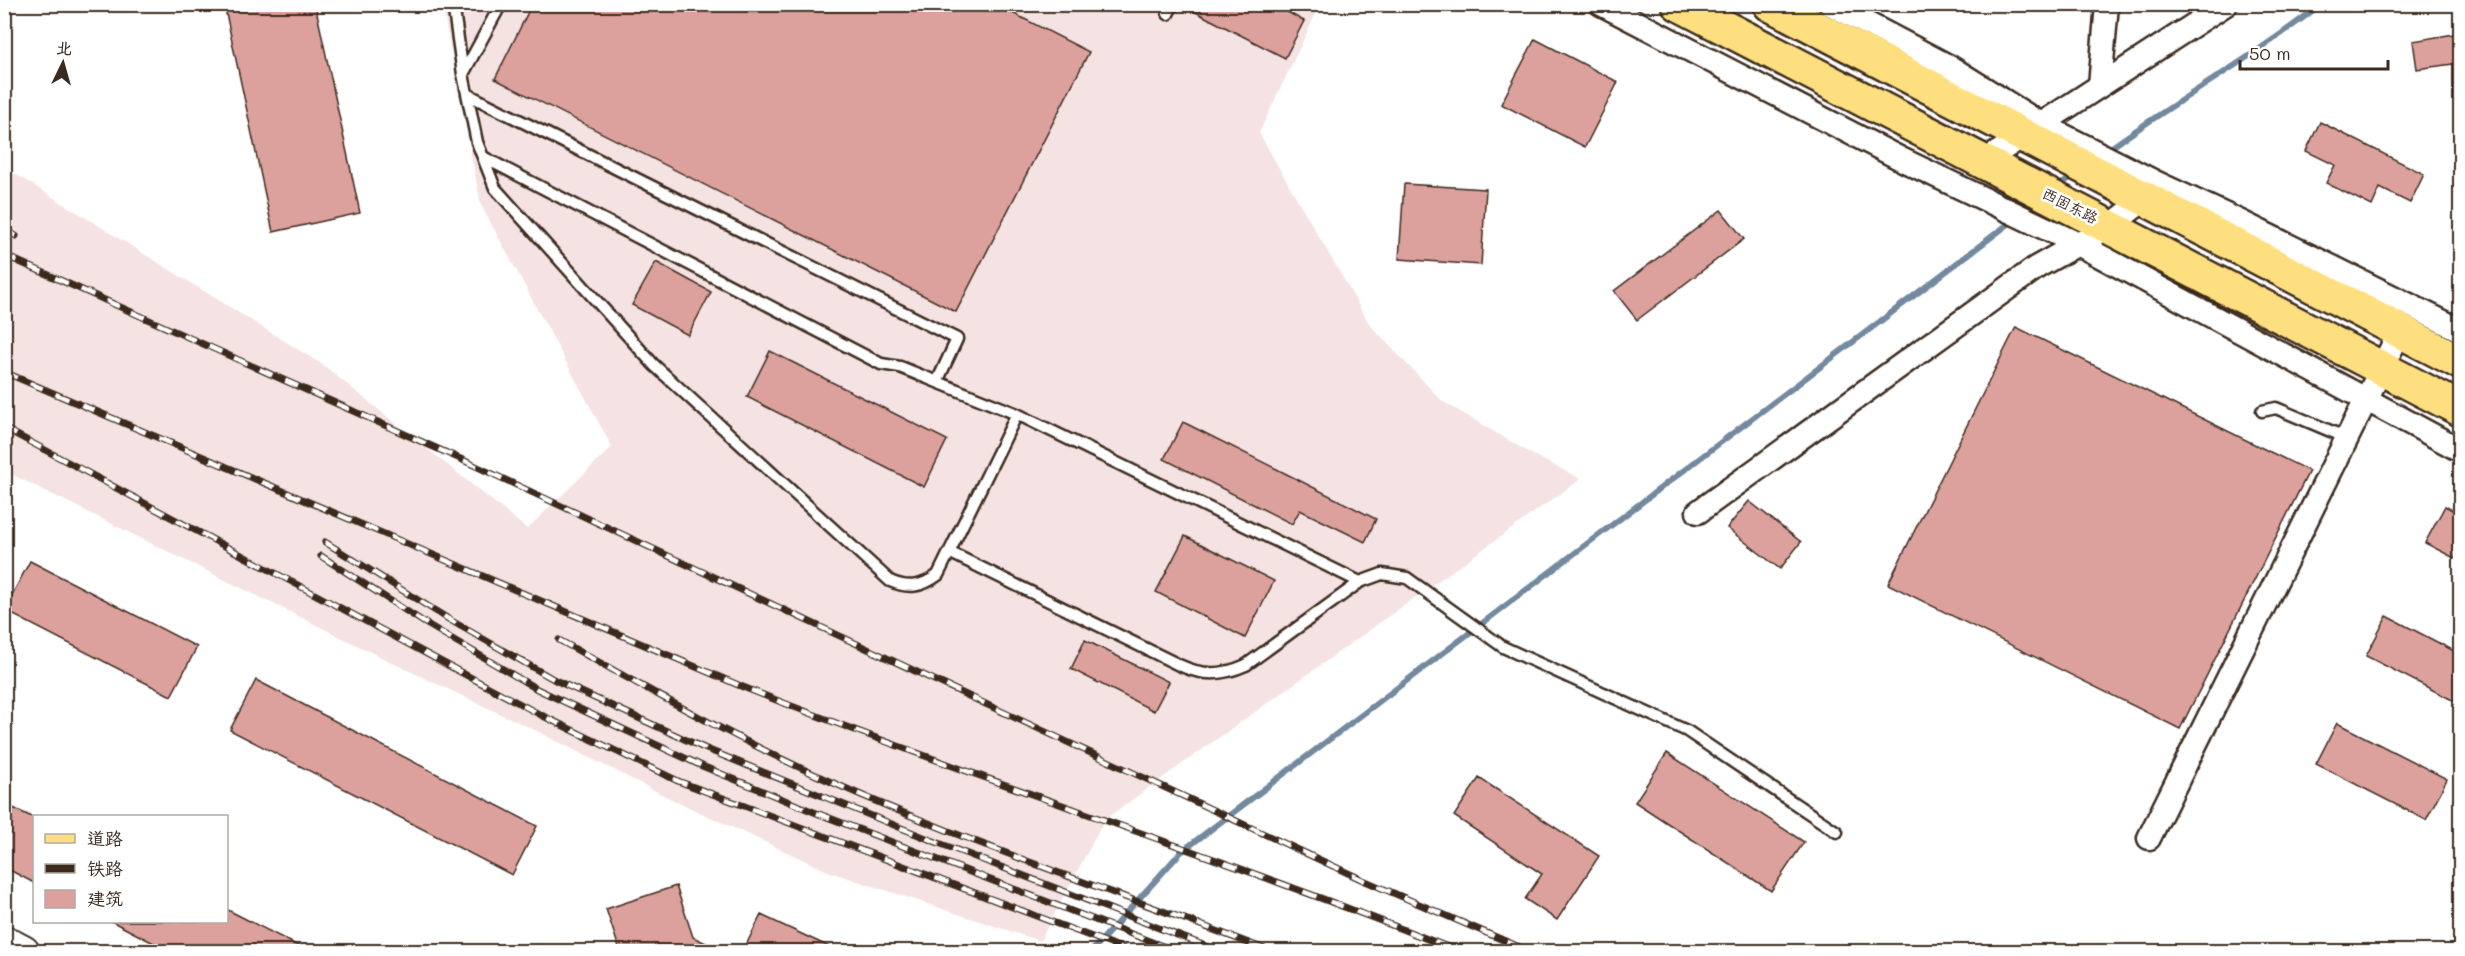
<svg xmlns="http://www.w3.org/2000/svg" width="2465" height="956" font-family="Mali,'LXGW WenKai TC',sans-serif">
	<rect width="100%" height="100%" fill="#fff"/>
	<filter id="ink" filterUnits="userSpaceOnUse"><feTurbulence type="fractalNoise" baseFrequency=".0167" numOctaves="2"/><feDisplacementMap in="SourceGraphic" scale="12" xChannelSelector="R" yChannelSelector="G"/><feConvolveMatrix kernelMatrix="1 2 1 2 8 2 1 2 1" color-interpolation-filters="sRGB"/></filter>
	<g filter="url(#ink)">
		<!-- built -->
		<path fill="#f4e3e2" d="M442 5H1320L1259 133 1370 325 1442 401 1535 456 1581 479 1105 819 1040 941 830 872 671 799 539 732 399 666 5 471 4 167 323 365 527 529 612 447 481 205Z"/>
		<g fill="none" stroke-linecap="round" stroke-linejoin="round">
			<!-- stream -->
			<path stroke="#72899e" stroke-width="6" d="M2105 152C2176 100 2252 59 2321 4
				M2057 188 2075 174
				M1091 952 1181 852 2015 219"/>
		</g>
		<!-- building -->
		<path fill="#dca19d" stroke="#3b2a1e" stroke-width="1.5" d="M224 4H315L360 213 273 232Z
			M532 4H995L1089 52 956 312 495 79Z
			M1180 4H1273L1304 21 1285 58Z
			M2460 33V63L2417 69 2413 41Z
			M1535 39 1618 82 1585 147 1501 104Z
			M2320 122 2424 174 2410 203 2380 188 2372 206 2326 183 2335 165 2306 151Z
			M1404 184 1486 189 1481 265 1399 259Z
			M1721 210 1744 239 1637 320 1614 291Z
			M656 262 711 292 688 335 632 305Z
			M2016 327 2309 471 2180 729 1888 584Z
			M770 351 947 440 924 487 747 397Z
			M1183 422 1376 519 1365 542 1300 510 1292 524 1164 459Z
			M1749 501 1801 542 1780 569 1727 528Z
			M2445 506 2460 514V561L2425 543Z
			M1185 536 1274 581 1245 638 1156 592Z
			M30 561 197 647 171 696 4 610Z
			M2387 616 2460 654V704L2366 656Z
			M1085 640 1169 682 1154 711 1071 669Z
			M256 680 537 826 512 875 230 730Z
			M2337 723 2447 779 2426 820 2316 764Z
			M1667 753 1804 842 1771 891 1635 802Z
			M1479 778 1599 856 1557 920 1525 899 1542 874 1454 816Z
			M11 807 34 818V883L4 867V820Z
			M676 886 693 937 723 951H620L606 909Z
			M226 909 308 951H169L111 921H226Z
			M761 915 838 951H743Z"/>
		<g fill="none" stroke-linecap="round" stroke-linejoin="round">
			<!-- lane casing -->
			<g stroke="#3b2a1e" stroke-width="15">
				<path id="lane" d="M453 4 463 74
					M501 4 463 74 477 142 495 188 654 365 890 581C908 589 922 587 938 575L1017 414 1360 582
					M1168 14 1173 4
					M467 94 957 339 937 382
					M483 157 881 364 900 367 1017 414
					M2262 411 2276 408 2347 438
					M949 552 1179 665C1203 676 1221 676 1246 665L1360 582 1382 574 1407 578 1503 647 1687 731 1837 832"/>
			</g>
			<!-- street casing -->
			<g stroke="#3b2a1e" stroke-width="27">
				<path id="street" d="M1601 4 1903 160 2078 244 2460 450
					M1830 4 1950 67 2041 124 2157 183 2243 223 2460 330
					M2100 86 2107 4
					M1983 162 2226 4
					M1698 512 2037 267 2110 226 2145 199
					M2149 838 2400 331"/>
			</g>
			<!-- secondary casing -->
			<g stroke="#3b2a1e" stroke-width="36">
				<path id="secondary" d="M4 942 23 952"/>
			</g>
			<!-- primary casing -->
			<g stroke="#3b2a1e" stroke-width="38">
				<path id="primary" d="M1679 4 2460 409
					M1770 4C2000 124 2230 243 2460 362"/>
			</g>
			<!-- lane -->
			<use href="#lane" stroke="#fff" stroke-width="10"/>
			<!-- street -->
			<use href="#street" stroke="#fff" stroke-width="22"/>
			<!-- secondary -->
			<use href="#secondary" stroke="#fff" stroke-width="32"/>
			<!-- primary -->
			<use href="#primary" stroke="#fedf80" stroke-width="33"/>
			<!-- rail casing -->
			<g stroke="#3b2a1e" stroke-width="7">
				<path id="rail" d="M4 229 16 236
					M4 255 465 461 1363 880 1531 952
					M4 372 743 687C980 781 1224 857 1460 952
					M4 428 541 715 678 781 1132 952
					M325 542 450 620 555 680 704 748 931 840 1221 952
					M321 556 425 623 537 689 702 766 814 812 1178 952
					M559 640C653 692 746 745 845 788 984 849 1130 897 1272 952"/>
			</g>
			<!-- rail -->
			<use href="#rail" stroke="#fff" stroke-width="4.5" stroke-dasharray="14" stroke-linecap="butt"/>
		</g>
	</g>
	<g text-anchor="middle" stroke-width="5" stroke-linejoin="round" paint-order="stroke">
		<!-- street labels -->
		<g font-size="15" fill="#3b2a1e" stroke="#fff">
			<text transform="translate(2070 206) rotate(27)" y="5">西固东路</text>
		</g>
	</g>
	<!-- margin -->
	<rect width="2465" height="956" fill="none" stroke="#fff" stroke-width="24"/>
	<rect x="12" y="12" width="2441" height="932" fill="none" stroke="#3b2a1e" stroke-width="2" filter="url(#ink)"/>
	<!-- legend -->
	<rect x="33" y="815" width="195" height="108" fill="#ffffff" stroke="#b1aaa5" stroke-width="1.5"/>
	<rect x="45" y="834" width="30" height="9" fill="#fedf80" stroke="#b1aaa5" stroke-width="1.5"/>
	<text x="87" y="845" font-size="18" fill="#3b2a1e">道路</text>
	<rect x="45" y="864" width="30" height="9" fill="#3b2a1e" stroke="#b1aaa5" stroke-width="1.5"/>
	<text x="87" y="875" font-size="18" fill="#3b2a1e">铁路</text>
	<rect x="45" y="890" width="30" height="18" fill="#dca19d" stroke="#b1aaa5" stroke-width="1.5"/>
	<text x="87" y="905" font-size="18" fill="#3b2a1e">建筑</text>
	<!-- north arrow -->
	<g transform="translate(63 63) rotate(5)" stroke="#ffffff" stroke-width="4.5" paint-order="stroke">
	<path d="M0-4.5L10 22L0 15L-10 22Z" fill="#3b2a1e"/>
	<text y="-9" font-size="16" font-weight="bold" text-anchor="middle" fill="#3b2a1e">北</text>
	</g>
	<!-- scale -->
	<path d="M2240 60v9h148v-9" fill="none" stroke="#3b2a1e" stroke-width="3"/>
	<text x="2249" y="60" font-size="18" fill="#3b2a1e" stroke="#ffffff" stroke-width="4.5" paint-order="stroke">50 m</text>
</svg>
